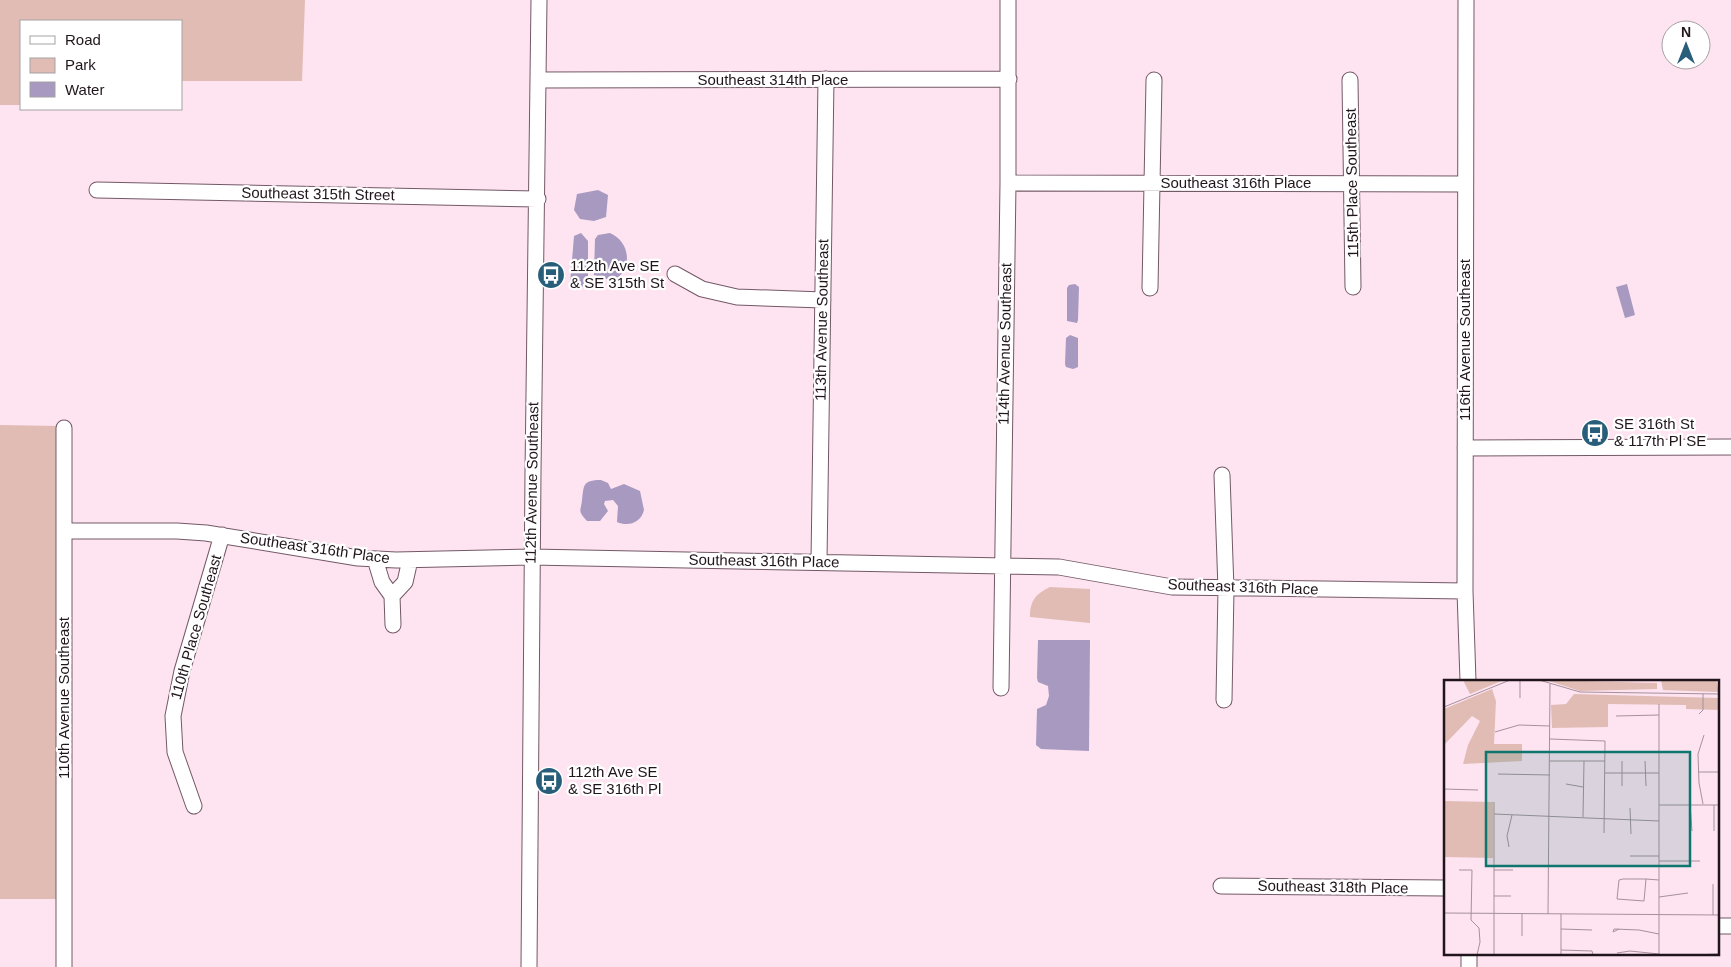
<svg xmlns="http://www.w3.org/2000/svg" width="1731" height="967" font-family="Arial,sans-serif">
	<rect width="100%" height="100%" fill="#fee3f1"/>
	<!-- green -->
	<path fill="#e1bcb5" d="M0 0H305L302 81H181V21H21V105H0Z
		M0 425 58 426 57 899H0Z
		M1050 587 1090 589V623L1030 617C1030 600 1036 594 1050 587Z"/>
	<!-- water -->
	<path fill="#a799c0" d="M598 190 608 195 606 217 594 221 580 219 574 210 577 194Z
		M581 233 588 241V285L573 289 570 285 574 236Z
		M610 233C631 242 633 270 613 281L594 275 595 239 598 235Z
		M1075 284 1079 287 1078 320 1077 323 1067 321V288L1069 285Z
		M1627 284 1635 315 1625 318 1616 287Z
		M1070 335 1078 338V367L1073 369 1066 367 1065 364 1066 338Z
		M601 480 608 483 611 489 624 484 640 491 644 510C641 523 628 527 617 522L618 506 613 500 605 501 604 504 608 511 600 521H587C577 510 581 511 582 500 584 486 582 480 601 480Z
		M1038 640H1090L1089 751 1041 749 1036 745 1037 709 1046 705 1049 696 1048 686 1038 682 1037 678Z"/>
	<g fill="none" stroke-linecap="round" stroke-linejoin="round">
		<!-- minor casing -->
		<g stroke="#735866" stroke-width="17">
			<path id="minor" d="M1466 0 1465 591 1468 681
				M538 80 1009 79
				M1350 80 1353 287
				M1008 183 1465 184
				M97 190 538 199
				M675 274 702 289 737 297 823 300
				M1150 288 1154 80
				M1465 448 1731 447
				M1222 475 1226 589 1224 700
				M64 531H177L206 533 358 558 396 560 531 557 1059 567 1172 587 1465 591
				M375 559 382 582 392 596 405 582 410 560
				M819 561 826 79
				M392 596 393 625
				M1001 688 1008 183V0
				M194 806 175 752 173 716 182 671 222 535
				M1221 886 1445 888
				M1717 926H1731
				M64 967V428
				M529 967C530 645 535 322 539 0
				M1469 967V953"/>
		</g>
		<!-- minor -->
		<use href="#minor" stroke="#fff" stroke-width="15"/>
	</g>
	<!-- icons -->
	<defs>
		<g id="bus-disc" transform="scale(1.4375)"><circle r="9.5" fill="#285e79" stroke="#fff"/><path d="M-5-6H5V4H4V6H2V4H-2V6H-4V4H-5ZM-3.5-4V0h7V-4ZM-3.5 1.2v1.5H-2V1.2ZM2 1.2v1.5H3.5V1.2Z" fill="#fff"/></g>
	</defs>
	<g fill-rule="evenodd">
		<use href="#bus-disc" x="551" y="275"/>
		<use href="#bus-disc" x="1595" y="433"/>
		<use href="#bus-disc" x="549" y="781"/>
	</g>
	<g text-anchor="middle" stroke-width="4.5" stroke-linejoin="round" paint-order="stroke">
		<!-- street labels -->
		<g font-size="15" fill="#20151b" stroke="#fff">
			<text x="773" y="85">Southeast 314th Place</text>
			<text x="1236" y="188">Southeast 316th Place</text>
			<text transform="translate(1352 183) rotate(-91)" y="5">115th Place Southeast</text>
			<text transform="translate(318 194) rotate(1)" y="5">Southeast 315th Street</text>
			<text transform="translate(822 320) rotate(-89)" y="5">113th Avenue Southeast</text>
			<text transform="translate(1465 340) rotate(-90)" y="5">116th Avenue Southeast</text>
			<text transform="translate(1005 344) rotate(-89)" y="5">114th Avenue Southeast</text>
			<text transform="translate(532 483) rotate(-89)" y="5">112th Avenue Southeast</text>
			<text transform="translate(315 548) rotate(8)" y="5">Southeast 316th Place</text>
			<text transform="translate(764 561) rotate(1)" y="5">Southeast 316th Place</text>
			<text transform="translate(1243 587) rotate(2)" y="5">Southeast 316th Place</text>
			<text transform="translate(196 627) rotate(-74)" y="5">110th Place Southeast</text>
			<text transform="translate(64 698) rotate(-90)" y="5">110th Avenue Southeast</text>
			<text transform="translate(1333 887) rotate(1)" y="5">Southeast 318th Place</text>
		</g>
		<!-- poi labels -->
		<g font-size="15" fill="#20151b" stroke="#fff" text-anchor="start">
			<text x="570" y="271">112th Ave SE<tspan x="570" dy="17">&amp; SE 315th St</tspan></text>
			<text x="1614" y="429">SE 316th St<tspan x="1614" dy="17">&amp; 117th Pl SE</tspan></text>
			<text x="568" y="777">112th Ave SE<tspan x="568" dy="17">&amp; SE 316th Pl</tspan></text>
		</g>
	</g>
	<!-- overview -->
	<g transform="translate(1444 680)">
		<rect width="275" height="275" fill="#fee3f1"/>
		<path d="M19 0H60L26 14ZM102 0 213 3V9L136 11ZM217 0H272L275 12 219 10ZM48 9 52 21 50 64H78V81L19 84 24 65 36 41 28 36 0 65V29ZM130 14 275 18V43V30L242 29V25L164 24V47L108 48 107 25 122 24ZM0 121 49 122V178L0 177Z" fill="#e1bcb5"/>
		<path fill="none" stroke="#a5919b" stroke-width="1" d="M76 0V18M95 0 136 12 275 14M0 27 66 0M255 34 259 30V14M172 36 215 35M51 52 75 45 106 46M106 59 161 61 160 153M106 81H161M201 81 202 106M254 92H275M161 93H215M54 94 106 95M122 104 139 107M178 106V81M0 109 34 110M50 122V275M246 124 248 151M259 124 255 103 254 74 260 55M215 125H275M270 125V151M186 128 187 154M50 134 215 141M139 137 140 81M65 167 63 156 68 135M186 176H215M215 181H256M15 190H28L27 240 35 248 36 262 33 275M50 190H69M202 199 200 221 173 219 175 200 179 199H202L215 200M269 204V235M50 216H67M215 217 244 213M0 233 275 235M104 234 106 4M117 234V275M117 249 148 250M175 249 169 252 170 249 195 250 215 254M78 256V234M117 270 148 271 149 275M173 273 186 271 215 274M215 275V24M246 275 275 274"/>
		<path fill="#0f766e" fill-opacity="0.15" stroke="#0f766e" stroke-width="2.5" d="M42 72H246V186H42Z"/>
		<rect width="275" height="275" fill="none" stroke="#20151b" stroke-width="2.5"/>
	</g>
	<!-- legend -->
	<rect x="20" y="20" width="162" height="90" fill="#ffffff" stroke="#a6a1a4"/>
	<rect x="30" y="36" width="25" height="8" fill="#ffffff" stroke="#a6a1a4"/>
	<text x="65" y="45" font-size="15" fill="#20151b">Road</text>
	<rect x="30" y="58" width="25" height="15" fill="#e1bcb5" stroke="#a6a1a4"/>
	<text x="65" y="70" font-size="15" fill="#20151b">Park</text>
	<rect x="30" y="82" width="25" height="15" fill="#a799c0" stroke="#a6a1a4"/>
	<text x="65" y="95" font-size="15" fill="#20151b">Water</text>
	<!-- north arrow -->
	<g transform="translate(1686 45)"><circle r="24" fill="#ffffff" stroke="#a6a1a4"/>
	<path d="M0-4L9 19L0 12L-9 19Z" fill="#285e79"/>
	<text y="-8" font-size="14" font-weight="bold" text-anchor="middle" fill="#20151b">N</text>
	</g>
</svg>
